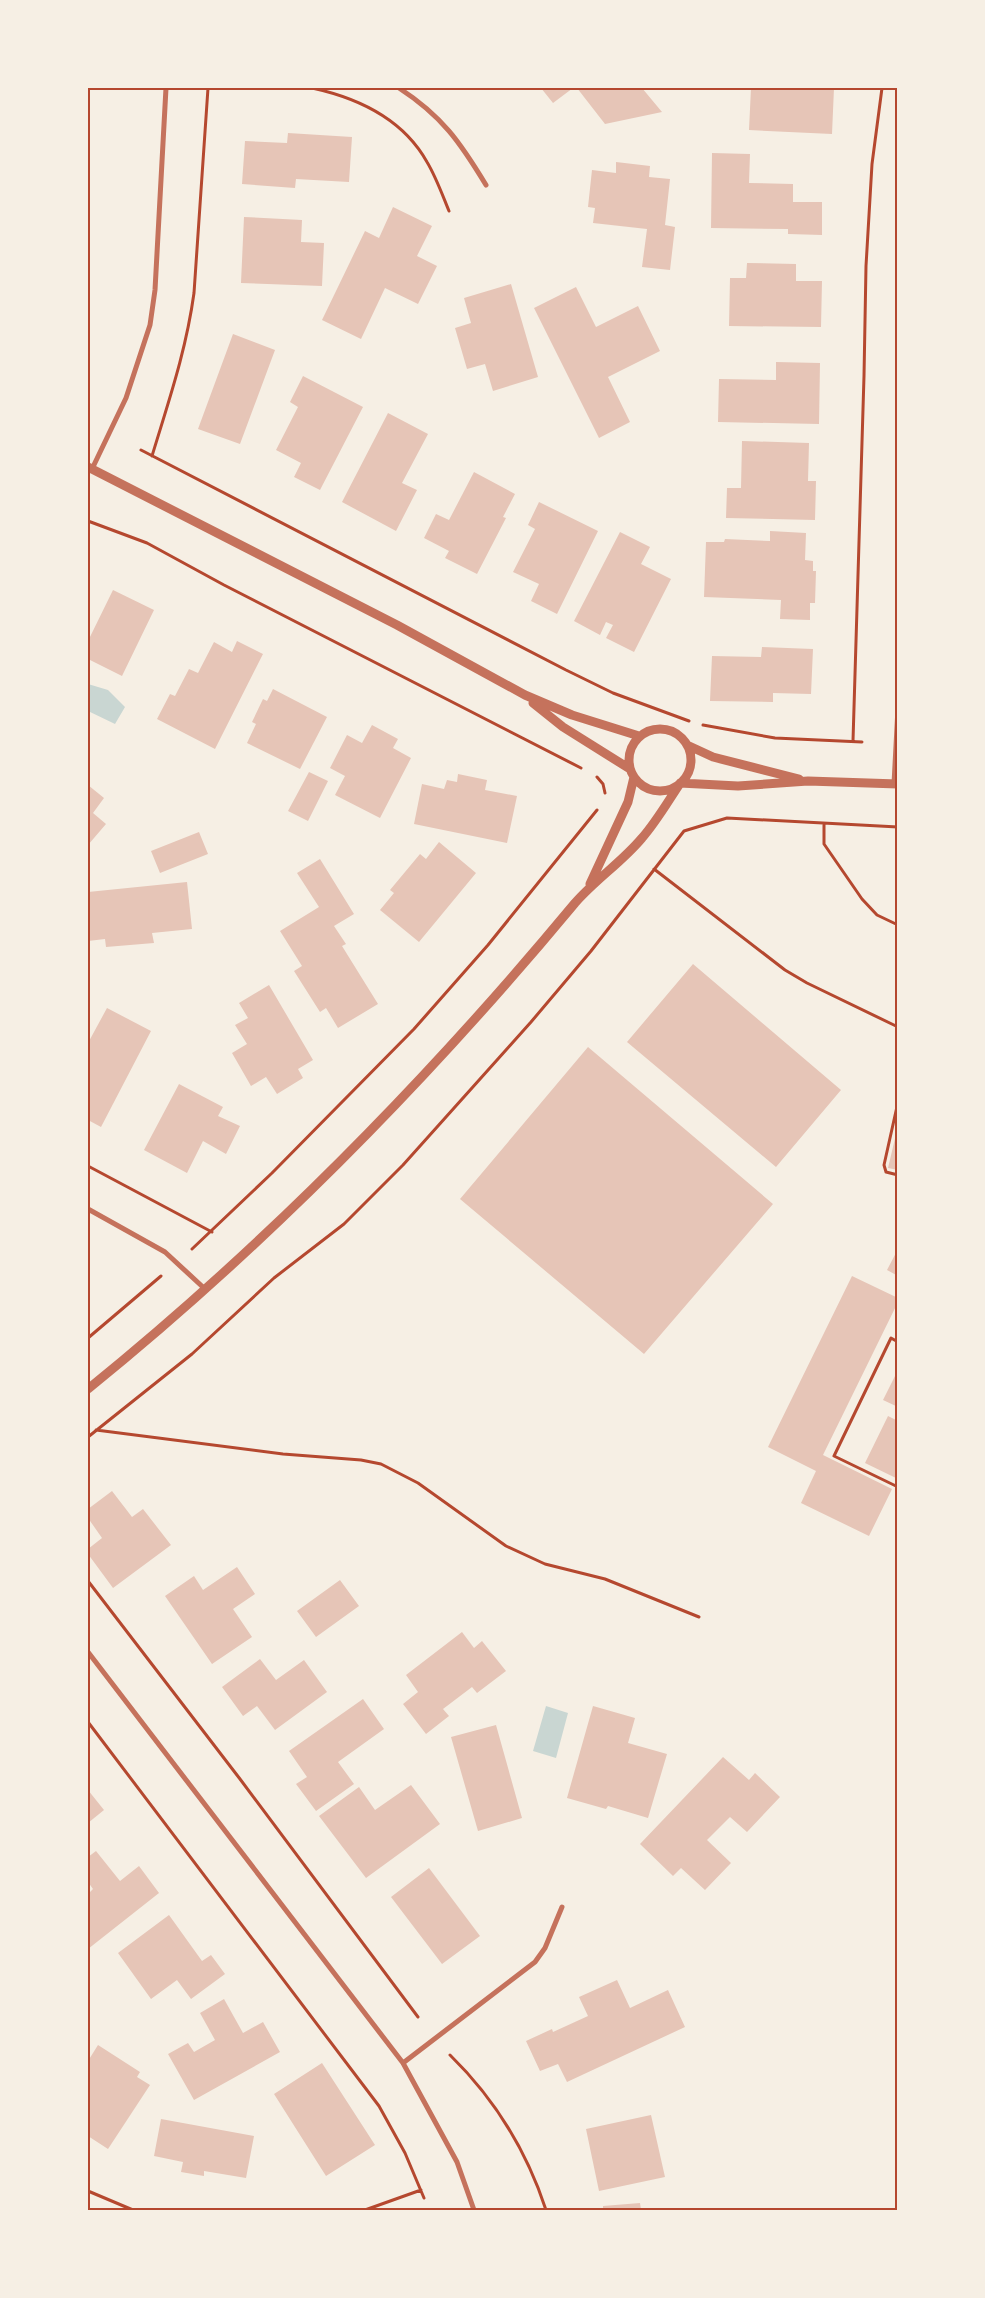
<svg xmlns="http://www.w3.org/2000/svg" width="985" height="2298" font-family="Inter,sans-serif">
	<rect width="100%" height="100%" fill="#f6efe4"/>
	<!-- water -->
	<path fill="#c9d6d2" d="M88 684 108 690 125 707 115 724 88 711Z
		M546 1706 568 1713 556 1758 533 1751Z"/>
	<!-- building -->
	<path fill="#e6c5b7" d="M541 88H573L553 103Z
		M577 88H642L662 112 605 124Z
		M751 88H834L832 134 749 130Z
		M288 133 352 137 349 182 296 179 295 188 242 184 245 141 287 143Z
		M712 153 750 154 749 183 793 184V202H822V235L788 234V229L711 228Z
		M616 162 650 166 649 177 670 179 665 225 675 227 670 270 642 267 647 229 593 223 595 208 588 207 592 170 616 173Z
		M393 207 432 226 417 256 437 266 418 304 385 288 361 339 322 320 365 231 379 238Z
		M244 217 302 220 301 242 324 243 322 286 241 283Z
		M747 263 796 264V281H822L821 327 729 326 730 278H746Z
		M511 284 538 377 493 391 485 364 467 369 455 328 471 323 464 298Z
		M576 287 596 327 638 306 660 351 608 377 630 422 599 438 534 308Z
		M233 334 275 350 240 444 198 429Z
		M776 362 820 363 819 424 718 422 719 379 776 380Z
		M303 376 363 407 320 490 294 477 301 463 276 450 298 407 290 402Z
		M388 413 428 434 402 483 417 490 396 531 342 502Z
		M742 441 809 443 808 481H816L815 520 726 518 727 488H741Z
		M474 472 515 494 503 517 506 518 477 574 445 558 449 551 424 538 436 514 449 520Z
		M539 502 598 531 557 614 531 601 539 584 513 572 535 529 528 525Z
		M770 531 806 533 805 560 813 561V571H816L815 603H810V620L780 619 781 600 704 597 706 542H724L725 539 770 541Z
		M620 532 650 547 641 564 671 579 634 652 606 638 613 625 606 622 600 635 574 621Z
		M113 590 154 610 122 676 88 659V641Z
		M237 641 263 654 215 749 157 719 170 694 175 696 189 669 198 673 214 642 232 652Z
		M762 647 813 649 811 694 773 693V702L710 701 712 656 761 657Z
		M273 689 327 717 300 769 247 743 256 724 252 722 263 699 267 701Z
		M372 725 398 739 393 748 411 758 380 818 335 795 345 776 330 768 347 735 362 743Z
		M309 772 328 781 308 821 288 811Z
		M458 774 487 780 485 790 517 796 507 843 414 824 422 784 444 789 447 780 457 782Z
		M88 785 104 798 93 813 106 824 88 845Z
		M199 832 208 854 160 873 151 851Z
		M439 842 476 873 419 942 380 910 394 893 390 890 420 854 426 859Z
		M320 859 354 914 334 926 346 944 342 946 378 1004 338 1028 326 1008 320 1012 294 971 302 966 280 931 319 907 297 873Z
		M187 882 192 929 152 933 154 943 106 947 105 939 88 941V892Z
		M693 964 841 1090 776 1167 627 1042Z
		M269 985 313 1060 298 1069 303 1078 277 1094 266 1077 251 1086 232 1053 247 1044 235 1025 248 1018 239 1003Z
		M107 1008 151 1031 101 1127 88 1120V1043Z
		M588 1047 773 1204 644 1354 460 1199Z
		M179 1084 223 1107 218 1116 240 1126 226 1154 203 1141 187 1173 144 1150Z
		M897 1130H898V1170L888 1168Z
		M898 1249V1276L887 1270Z
		M852 1276 898 1298V1302L823 1455 892 1489 869 1536 801 1503 816 1471 768 1447Z
		M898 1370V1407L883 1400Z
		M888 1416 898 1421V1479L865 1463Z
		M112 1491 132 1517 143 1509 171 1545 113 1588 88 1554V1549L102 1538 88 1518V1509Z
		M237 1567 255 1594 233 1609 252 1637 212 1664 165 1596 194 1576 203 1590Z
		M340 1580 359 1606 316 1637 297 1611Z
		M462 1632 474 1648 482 1641 506 1671 477 1693 472 1687 443 1709 449 1716 426 1734 403 1704 418 1692 406 1675Z
		M260 1659 276 1680 304 1660 327 1692 275 1730 257 1706 243 1716 222 1687Z
		M363 1699 384 1729 338 1762 354 1784 316 1811 296 1784 307 1777 289 1751Z
		M593 1706 635 1718 628 1743 667 1754 648 1818 608 1806 606 1809 567 1798Z
		M496 1725 522 1818 478 1831 451 1737Z
		M723 1757 749 1780 755 1773 780 1797 747 1832 730 1817 707 1840 731 1863 705 1890 681 1868 673 1876 640 1844Z
		M411 1785 440 1824 366 1878 319 1816 359 1787 375 1810Z
		M88 1790 104 1810 88 1823Z
		M96 1851 120 1881 139 1866 159 1893 88 1949V1894L93 1889 88 1882V1857Z
		M429 1868 480 1936 442 1964 391 1897Z
		M169 1915 202 1961 211 1955 225 1974 191 1999 177 1980 151 1999 118 1953Z
		M617 1980 630 2008 668 1990 685 2027 567 2082 558 2064 540 2071 526 2041 552 2029 553 2032 588 2016 579 1997Z
		M224 1999 243 2033 263 2022 280 2052 194 2100 168 2054 188 2043 194 2052 215 2040 200 2013Z
		M98 2045 140 2072 137 2077 150 2085 108 2149 88 2136V2061Z
		M322 2063 375 2145 326 2176 274 2094Z
		M651 2115 665 2177 599 2191 586 2129Z
		M161 2119 254 2136 246 2178 204 2171V2176L181 2172 183 2162 154 2156Z
		M640 2203 641 2210H603V2206Z"/>
	<g fill="none" stroke-linecap="round" stroke-linejoin="round">
		<!-- path -->
		<path stroke="#b5482f" stroke-width="3" d="M312 88C358 98 403 119 427 162 436 177 442 194 449 211
			M141 450 566 670 613 693 689 721
			M152 456C169 400 186 351 194 293L208 88
			M88 521 147 543 224 585 581 768
			M703 725 775 738 862 742
			M853 741 864 376 866 266 872 164 882 88
			M597 777 603 784 605 793
			M824 825V844L862 899 877 915 898 925
			M654 869 785 970 807 983 898 1027
			M898 1102 884 1165 886 1172 898 1175
			M88 1166 212 1232
			M192 1249 272 1173 414 1029 488 945 597 810
			M88 1338 161 1276
			M898 1342 891 1338 834 1456 898 1487
			M96 1430 283 1454 361 1460 381 1464 418 1483 506 1546 545 1564 605 1579 699 1617
			M88 1437 192 1354 274 1278 344 1224 403 1165 531 1022 591 951 684 831 727 818 898 827
			M88 1581 240 1779 418 2017
			M88 1722 379 2106 405 2153 424 2198
			M450 2055C494 2098 527 2152 546 2210
			M88 2191 133 2210
			M365 2210 421 2190"/>
		<!-- minor -->
		<path stroke="#c5725c" stroke-width="5" d="M399 88C442 116 460 142 486 185
			M92 469 126 398 150 325 155 290 166 88
			M894 784 898 708
			M88 1209 165 1252 205 1289
			M88 1652 403 2063 457 2162 474 2210
			M403 2063 535 1962 545 1948 562 1907"/>
		<!-- tertiary -->
		<path stroke="#c5725c" stroke-width="9" d="M88 467 397 625 525 695 572 715 639 736
			M533 703 563 727 630 769
			M629 760a31 31 0 1 1 62 0a31 31 0 1 1-62 0Z
			M687 745 713 757 799 779
			M680 783 738 786 808 781 898 784
			M590 884 628 802 634 777
			M88 1389C267 1244 428 1080 575 903 596 879 622 862 642 838 656 822 667 803 679 785"/>
	</g>
	<!-- border -->
	<rect width="985" height="2298" fill="none" stroke="#f6efe4" stroke-width="178"/>
	<rect x="89" y="89" width="807" height="2120" fill="none" stroke="#b5482f" stroke-width="2"/>
</svg>
